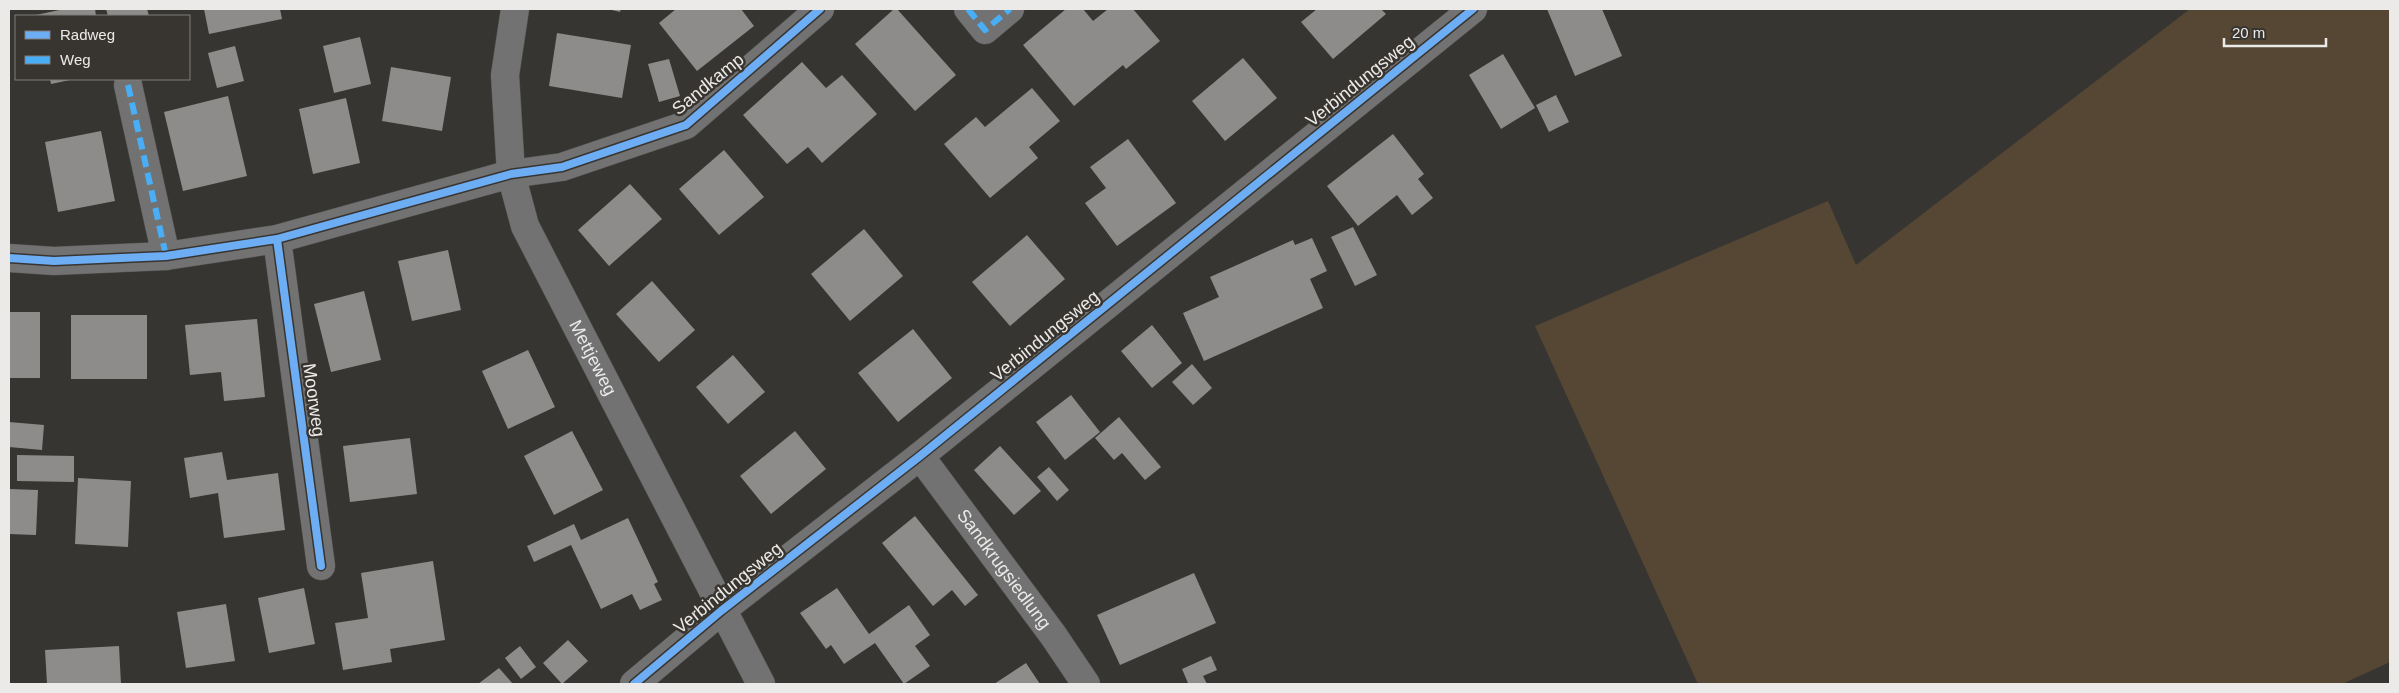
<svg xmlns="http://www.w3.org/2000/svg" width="2399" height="693" font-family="Arial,sans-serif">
	<rect width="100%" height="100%" fill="#373532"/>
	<!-- green -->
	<path fill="#554734" d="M2190 9H2390V662L2342 684H1698L1535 326 1828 201 1856 265Z"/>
	<!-- building -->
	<path fill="#8e8c8b" d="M64 9H95L96 16H36V15Z
		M106 9H147L149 16H108Z
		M204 9H280L282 19 209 34Z
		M608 9H621L620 12Z
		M676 9H741L754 26 697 71 659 23Z
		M894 9H897L956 75 915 111 855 44Z
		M1066 9H1083L1093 21 1108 9H1133L1160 41 1126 69 1123 65 1074 106 1023 45Z
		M1317 9H1381L1386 14 1333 59 1301 22Z
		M1547 9H1602L1622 56 1575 76Z
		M557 33 631 45 622 98 549 86Z
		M360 37 371 84 334 93 323 46Z
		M235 46 244 81 217 88 208 53Z
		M1503 54 1535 108 1501 129 1469 75Z
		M1243 58 1277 98 1225 141 1192 101Z
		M669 59 680 96 659 102 648 64Z
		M802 62 826 88 842 75 877 114 822 163 808 147 787 164 743 115Z
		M391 67 451 77 442 131 382 121Z
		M50 79H70V80L51 84Z
		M1032 88 1060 121 1029 147 1038 158 990 198 944 144 976 117 985 127Z
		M1556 95 1569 122 1549 132 1536 105Z
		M228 96 247 176 183 191 164 112Z
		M346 98 360 163 313 174 299 109Z
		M101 131 115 201 58 212 45 142Z
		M1393 134 1424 174 1418 179 1433 198 1412 215 1397 195 1358 226 1327 186Z
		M1128 139 1176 203 1117 246 1085 203 1106 188 1090 167Z
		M724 150 764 197 719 235 679 189Z
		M630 184 662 219 609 266 578 230Z
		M1353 227 1377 275 1355 286 1331 237Z
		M864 229 903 276 850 321 811 274Z
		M1027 235 1065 279 1010 326 972 282Z
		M1312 238 1327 271 1310 279 1323 308 1204 361 1183 313 1219 297 1210 277 1293 240 1295 245Z
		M448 250 461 310 412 321 398 261Z
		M652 281 695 330 659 362 616 314Z
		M364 291 381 360 331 372 314 304Z
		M9 312H40V378H9Z
		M71 315H147V379H71Z
		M257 319 265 397 224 401 221 372 190 375 185 325Z
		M1152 325 1182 363 1152 388 1121 351Z
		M913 329 952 378 898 422 858 373Z
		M528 350 555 407 508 429 482 371Z
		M733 355 765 392 728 424 696 387Z
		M1192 364 1212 388 1193 405 1172 382Z
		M1071 395 1100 432 1065 460 1036 422Z
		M1119 417 1161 467 1145 480 1122 453 1114 460 1095 438Z
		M9 422 44 425 42 450 9 447Z
		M572 431 603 490 554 515 524 456Z
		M795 431 826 469 771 514 740 476Z
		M410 438 417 494 350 502 343 446Z
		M1000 446 1041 491 1014 515 974 470Z
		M222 452 227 480 278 473 285 530 224 538 218 493 190 498 184 458Z
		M17 455 74 456V482L17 481Z
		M1049 467 1069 490 1057 501 1037 477Z
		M78 478 131 481 128 547 75 544Z
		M9 489 38 490 36 535 9 534Z
		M915 516 978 595 965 606 952 590 933 606 882 543Z
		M628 518 658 582 654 584 662 600 640 610 632 594 601 609 571 545 534 562 527 546 574 524 581 540Z
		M433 561 445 640 390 649 392 662 343 670 335 623 368 618 361 573Z
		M1194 573 1216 623 1120 665 1097 615Z
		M304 588 315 644 269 653 258 598Z
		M837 588 869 634 909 605 930 635 915 646 930 666 904 684 875 643 844 664 831 645 826 649 800 613Z
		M226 604 235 661 186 668 177 612Z
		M568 640 588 661 562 684 543 663Z
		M119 646 121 684H47L45 650Z
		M520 646 536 667 521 679 505 658Z
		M1211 656 1217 670 1203 676 1207 684H1184L1188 683 1182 669Z
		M1026 663 1040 684H994Z
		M499 668 513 684H478Z"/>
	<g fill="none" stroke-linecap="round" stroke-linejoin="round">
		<!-- minor casing -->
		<g stroke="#535250" stroke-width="29">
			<g id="minor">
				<path id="s1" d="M515 9 505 75 511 174 525 226 761 684"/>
				<path d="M968 9 985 30 1010 9"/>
				<path d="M128 85 166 256"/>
				<path d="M277 239 321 566"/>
				<path d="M9 258 54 261 166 256 277 239 511 174 562 167 686 125 820 9"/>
				<path id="s2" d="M920 456 1053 635 1086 684"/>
				<path d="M634 684 721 611 920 456 1473 9"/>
			</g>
		</g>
		<!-- minor -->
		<use href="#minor" stroke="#727272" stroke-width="28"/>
		<!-- quiet -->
		<path stroke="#49aef6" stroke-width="6" stroke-dasharray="12 6" stroke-linecap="butt" d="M968 9 985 30 1010 9
			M128 85 166 256"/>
		<!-- cycleway casing -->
		<g stroke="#383531" stroke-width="11">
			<path id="cycleway" d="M277 239 321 566
				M9 258 54 261 166 256 277 239 511 174 562 167 686 125 820 9
				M634 684 721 611 920 456 1473 9"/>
		</g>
		<!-- cycleway -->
		<use href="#cycleway" stroke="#6dadf4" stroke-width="8"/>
	</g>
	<g text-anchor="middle" stroke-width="5" stroke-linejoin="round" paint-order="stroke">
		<!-- street labels -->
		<g font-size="18" fill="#eceae8" stroke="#383531">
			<text transform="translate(1360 81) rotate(-39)" y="6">Verbindungsweg</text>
			<text transform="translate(708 84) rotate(-39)" y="6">Sandkamp</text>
			<text transform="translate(1045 336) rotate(-39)" y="6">Verbindungsweg</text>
			<text dy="6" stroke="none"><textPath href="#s1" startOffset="368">Mettjeweg</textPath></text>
			<text transform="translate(314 400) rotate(82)" y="6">Moorweg</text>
			<text dy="6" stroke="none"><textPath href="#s2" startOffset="141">Sandkrugsiedlung</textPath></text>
			<text transform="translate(728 588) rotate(-39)" y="6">Verbindungsweg</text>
		</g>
	</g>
	<!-- border -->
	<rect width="2399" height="693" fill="none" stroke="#eceae8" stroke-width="20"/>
	<!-- legend -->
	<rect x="15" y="15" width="175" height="65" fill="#383531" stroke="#807d7a"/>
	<rect x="25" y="31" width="25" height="8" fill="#6dadf4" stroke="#807d7a"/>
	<text x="60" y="40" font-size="15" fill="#eceae8">Radweg</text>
	<rect x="25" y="56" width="25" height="8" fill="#49aef6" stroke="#807d7a"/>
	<text x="60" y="65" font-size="15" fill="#eceae8">Weg</text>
	<!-- scale -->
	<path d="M2224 38v8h102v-8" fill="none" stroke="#eceae8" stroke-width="2.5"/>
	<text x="2232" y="38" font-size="15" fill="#eceae8" stroke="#383531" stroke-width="4" paint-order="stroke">20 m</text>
</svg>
